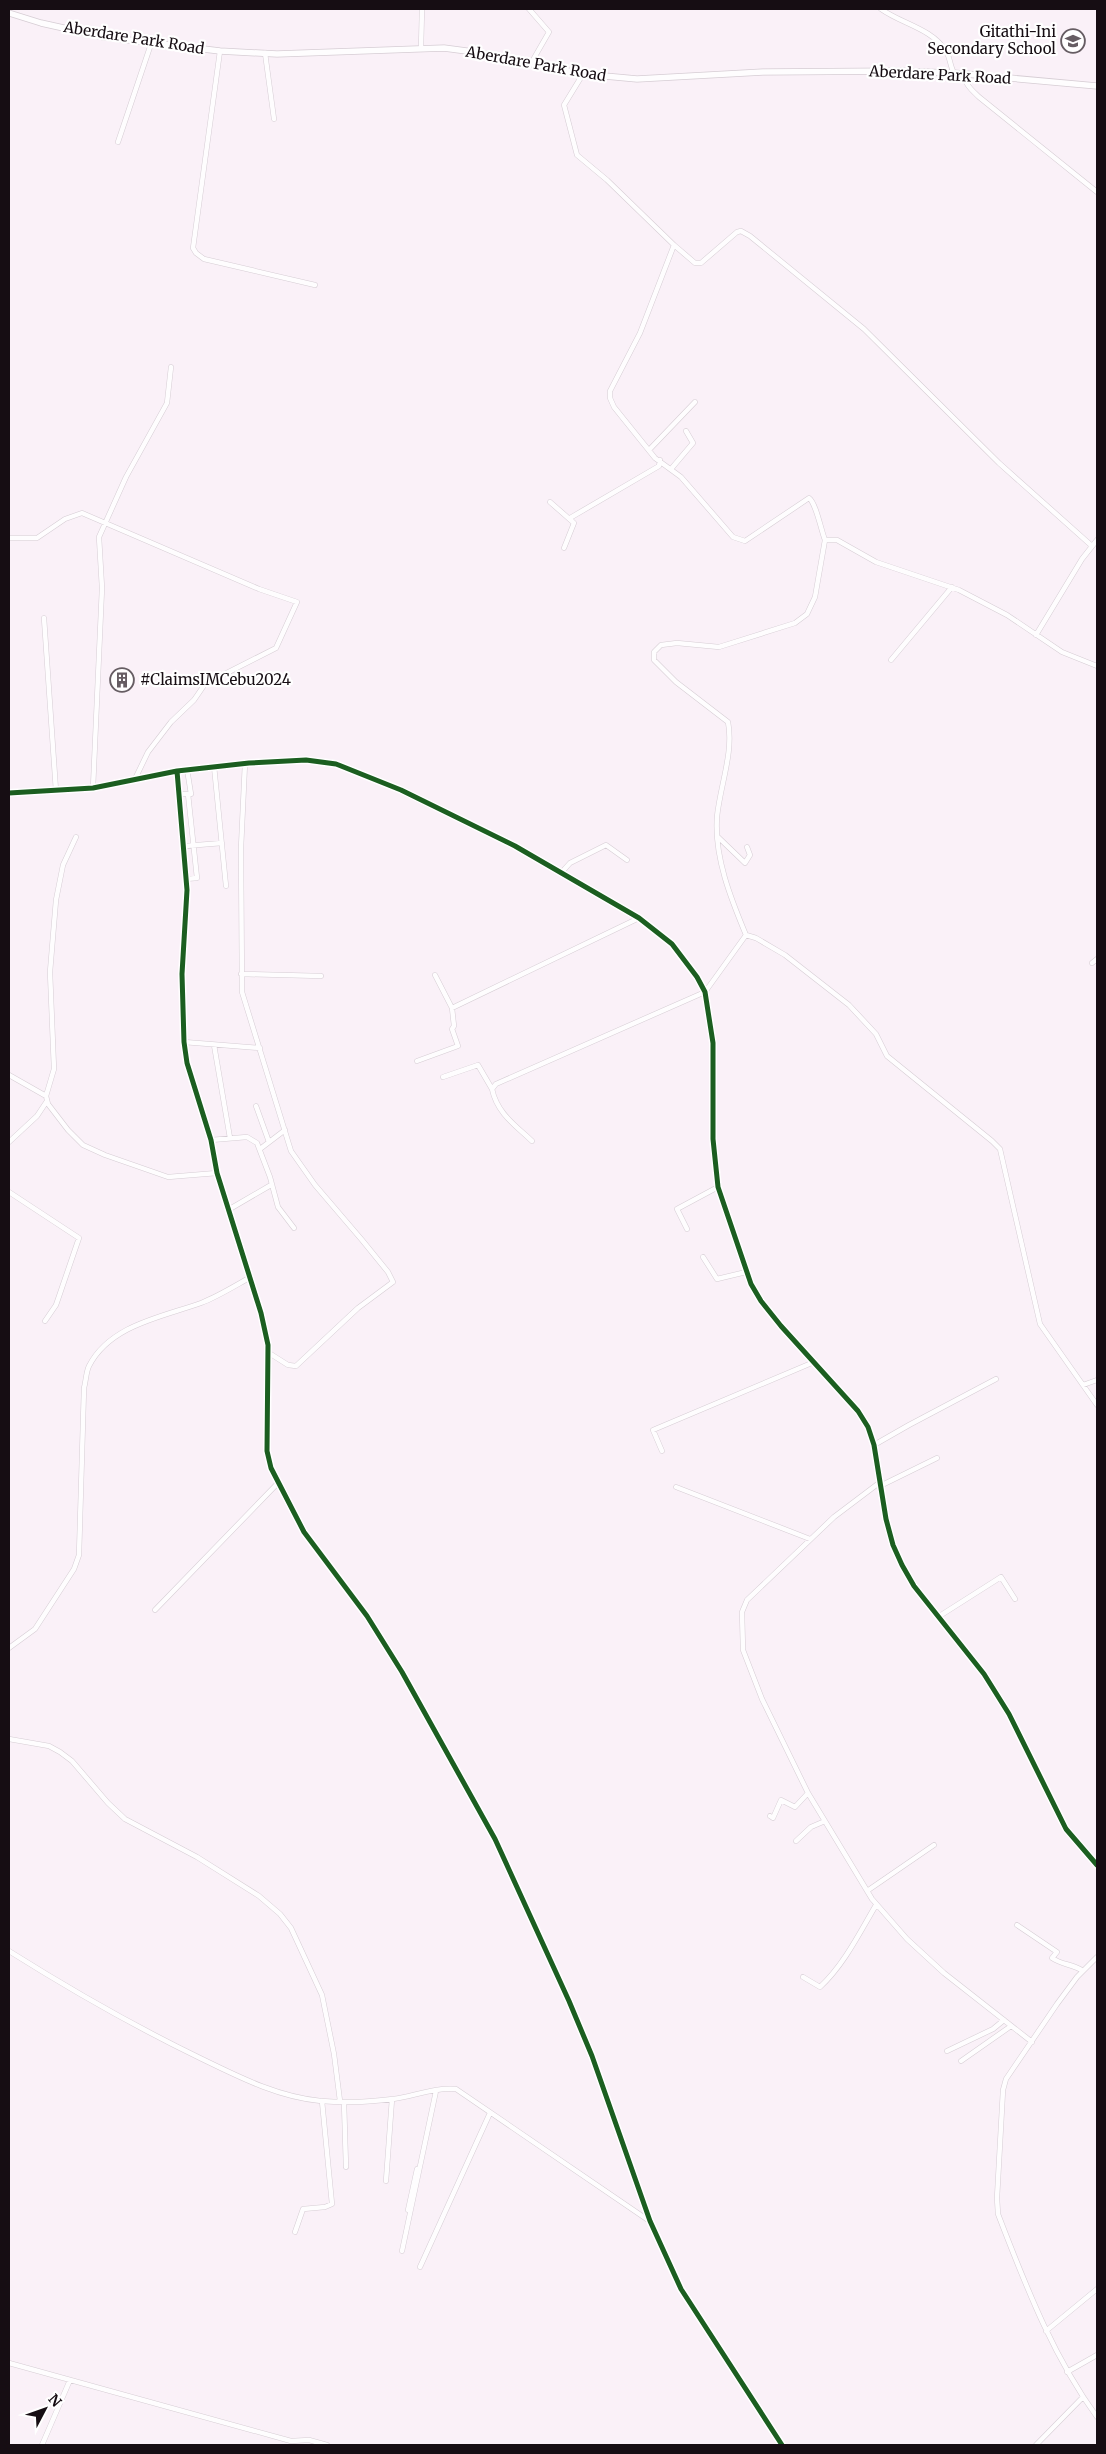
<svg xmlns="http://www.w3.org/2000/svg" width="1106" height="2454" font-family="Merriweather,serif">
	<rect width="100%" height="100%" fill="#faf1f8"/>
	<g fill="none" stroke-linecap="round" stroke-linejoin="round">
		<!-- minor casing -->
		<g stroke="#d6cdd4" stroke-width="5.5">
			<path id="minor" d="M529 9 549 32 530 65
				M881 9C902 24 931 28 946 51 950 57 950 66 954 73
				M421 48 422 9
				M220 51 193 248 196 253 204 259 315 285
				M265 53 274 119
				M583 74 564 105 577 155 607 180 674 245 640 333 610 391V398L614 407 655 458 681 477 733 537 745 541 809 498C816 503 821 530 825 540
				M964 74C965 85 972 90 979 97L1097 192
				M118 142 151 44
				M674 245 695 263H701L737 232 741 231 750 236 864 329 999 463 1092 546
				M649 450 695 402
				M671 469 693 443 686 431
				M550 502 574 523 564 548
				M570 518 659 466 660 460
				M9 538H37L65 519 82 513 259 589 297 602 276 648 205 684 194 700 171 722 148 752 135 779
				M44 618 56 791
				M1036 635 1082 559 1097 540
				M891 660 952 587
				M245 763 241 848 242 992 291 1151 315 1185 362 1240 388 1272 393 1282 358 1308 296 1366 288 1365 269 1353
				M214 766 226 886
				M177 771 187 890 182 974 184 1042 187 1063 211 1140 217 1173 261 1313 268 1345 267 1451 271 1468 304 1532 367 1616 402 1672 495 1839 569 2001 592 2056 650 2221 681 2289 782 2445
				M93 788 102 588 99 537 126 477 167 403 171 367
				M179 794H191L187 769
				M76 837 63 865 56 900 50 972 54 1069 46 1096 48 1104 68 1130 83 1145 105 1155 168 1177 217 1173
				M718 837 745 863 750 855 747 847
				M185 846 222 843
				M561 873 570 863 606 845 627 860
				M186 879 197 878 188 794
				M746 935 756 938 785 955 849 1005 876 1034 887 1056 992 1141 1000 1149 1040 1324 1097 1405
				M1092 963 1097 959
				M241 974 321 976
				M452 1008 639 918
				M184 1042 260 1048
				M214 1045 230 1138
				M417 1061 458 1046 452 1029 454 1026 452 1008 435 975
				M9 1075 46 1096
				M443 1077 478 1065 492 1089
				M256 1106 269 1142
				M211 1140 247 1137 257 1143 270 1177 278 1207 294 1228
				M532 1141C515 1125 497 1113 492 1089L496 1084 705 992 746 935C731 899 714 857 717 817 720 786 734 752 728 722L676 682 654 660V652L661 645 677 643 719 647 795 623 807 614 815 597 825 540H837L876 562 959 590 1007 615 1062 652 1097 666
				M9 1142 37 1116 47 1101
				M260 1149 285 1130
				M9 1192 79 1238 56 1305 45 1321
				M228 1210 271 1185
				M687 1229 677 1209 718 1187
				M703 1257 717 1279 746 1272
				M1083 1385 1097 1380
				M874 1445 909 1425 996 1379
				M662 1451 653 1430 814 1362
				M879 1483 834 1517 747 1600 742 1612 743 1650 762 1699 808 1793 872 1899 907 1939 944 1973 1032 2042
				M880 1486 937 1458
				M676 1487 810 1539
				M155 1610 278 1483
				M938 1617 1001 1577 1015 1599
				M9 1648 35 1629 74 1569 79 1555 84 1388C86 1381 86 1372 89 1366 110 1325 162 1317 201 1303 217 1297 233 1287 249 1278
				M9 1739 49 1746 60 1752 72 1761 108 1803 125 1819 197 1857 259 1896 280 1914 291 1928 322 1995 334 2054 340 2101
				M770 1816 773 1818 781 1800 795 1807 808 1793
				M796 1841 811 1827 825 1821
				M867 1891 934 1845
				M1017 1925 1057 1952 1052 1958C1062 1965 1073 1964 1083 1971
				M9 1951C71 1990 134 2026 200 2058 239 2077 278 2097 321 2101 344 2103 370 2102 393 2099 414 2096 436 2087 456 2089L648 2220
				M1097 1957 1077 1977 1057 2004 1006 2079 1003 2090 997 2198 998 2214 1003 2227C1029 2294 1055 2359 1097 2417
				M803 1977 820 1987C844 1965 860 1932 876 1905
				M947 2051 993 2029 1004 2020
				M961 2061 1011 2026
				M344 2102 346 2167
				M386 2181 392 2099
				M408 2210 417 2169
				M295 2232 303 2209 325 2207 332 2204 322 2101
				M402 2251 436 2091
				M420 2267 490 2113
				M1046 2331 1097 2289
				M9 2363 291 2441 309 2440 327 2445
				M1067 2372 1097 2355
				M42 2445 70 2380
				M1036 2445 1083 2397"/>
		</g>
		<!-- tertiary casing -->
		<g stroke="#d6cdd4" stroke-width="7">
			<path id="tertiary" d="M9 13 41 23 104 37 220 51 277 54 444 48 474 52 583 74 637 79 763 72 897 71 954 73 1097 86
				M9 793 93 788 177 771 249 763 306 760 336 764 401 790 515 846 639 918 672 944 697 977 705 992 713 1043V1139L718 1187 751 1284 761 1301 781 1326 858 1411 868 1427 874 1445 886 1519 893 1545 902 1565 914 1586 984 1674 1009 1714 1066 1829 1097 1865"/>
		</g>
		<!-- minor -->
		<use href="#minor" stroke="#fefdfe" stroke-width="4.5"/>
		<!-- tertiary -->
		<use href="#tertiary" stroke="#fefdfe" stroke-width="5.5"/>
		<!-- cycleway casing -->
		<g stroke="#fff" stroke-width="8">
			<path id="cycleway" d="M177 771 187 890 182 974 184 1042 187 1063 211 1140 217 1173 261 1313 268 1345 267 1451 271 1468 304 1532 367 1616 402 1672 495 1839 569 2001 592 2056 650 2221 681 2289 782 2445
				M9 793 93 788 177 771 249 763 306 760 336 764 401 790 515 846 639 918 672 944 697 977 705 992 713 1043V1139L718 1187 751 1284 761 1301 781 1326 858 1411 868 1427 874 1445 886 1519 893 1545 902 1565 914 1586 984 1674 1009 1714 1066 1829 1097 1865"/>
		</g>
		<!-- cycleway -->
		<use href="#cycleway" stroke="#1b5e20" stroke-width="5"/>
	</g>
	<!-- icons -->
	<defs>
		<g id="school-ring" transform="scale(1.25)"><circle r="9.5" fill="#fff" stroke="#665d63" stroke-width="1.5"/><path d="M0-5L7-2L0 1L-7-2ZM-4 1L0 2.5L4 1V4Q0 6-4 4Z" fill="#665d63"/></g>
		<g id="building-ring" transform="scale(1.25)"><circle r="9.5" fill="#fff" stroke="#665d63" stroke-width="1.5"/><path d="M-4-6H4V6H1V3H-1V6H-4ZM-2.5-4.3h1.7v1.8h-1.7ZM.8-4.3h1.7v1.8H.8ZM-2.5-1h1.7V.8h-1.7ZM.8-1h1.7V.8H.8Z" fill="#665d63"/></g>
	</defs>
	<g fill-rule="evenodd">
		<use href="#school-ring" x="1073" y="41"/>
		<use href="#building-ring" x="122" y="680"/>
	</g>
	<g text-anchor="middle" stroke-width="4.5" stroke-linejoin="round" paint-order="stroke">
		<!-- poi labels -->
		<g font-size="15" fill="#160d13" stroke="#fff" text-anchor="end">
			<text x="1056" y="37">Gitathi-Ini<tspan x="1056" dy="17">Secondary School</tspan></text>
			<text x="140" y="685" text-anchor="start">#ClaimsIMCebu2024</text>
		</g>
		<!-- street labels -->
		<g font-size="15" fill="#160d13" stroke="#fff">
			<text transform="translate(134 38) rotate(9)" y="5">Aberdare Park Road</text>
			<text transform="translate(536 64) rotate(10)" y="5">Aberdare Park Road</text>
			<text transform="translate(940 75) rotate(3)" y="5">Aberdare Park Road</text>
		</g>
	</g>
	<!-- border -->
	<rect width="1106" height="2454" fill="none" stroke="#160d13" stroke-width="20"/>
	<!-- north arrow -->
	<g transform="translate(45 2409) rotate(49)" stroke="#ffffff" stroke-width="4" paint-order="stroke">
	<path d="M0-4L9 19L0 12L-9 19Z" fill="#160d13"/>
	<text y="-8" font-size="14" font-weight="bold" text-anchor="middle" fill="#160d13">N</text>
	</g>
</svg>
